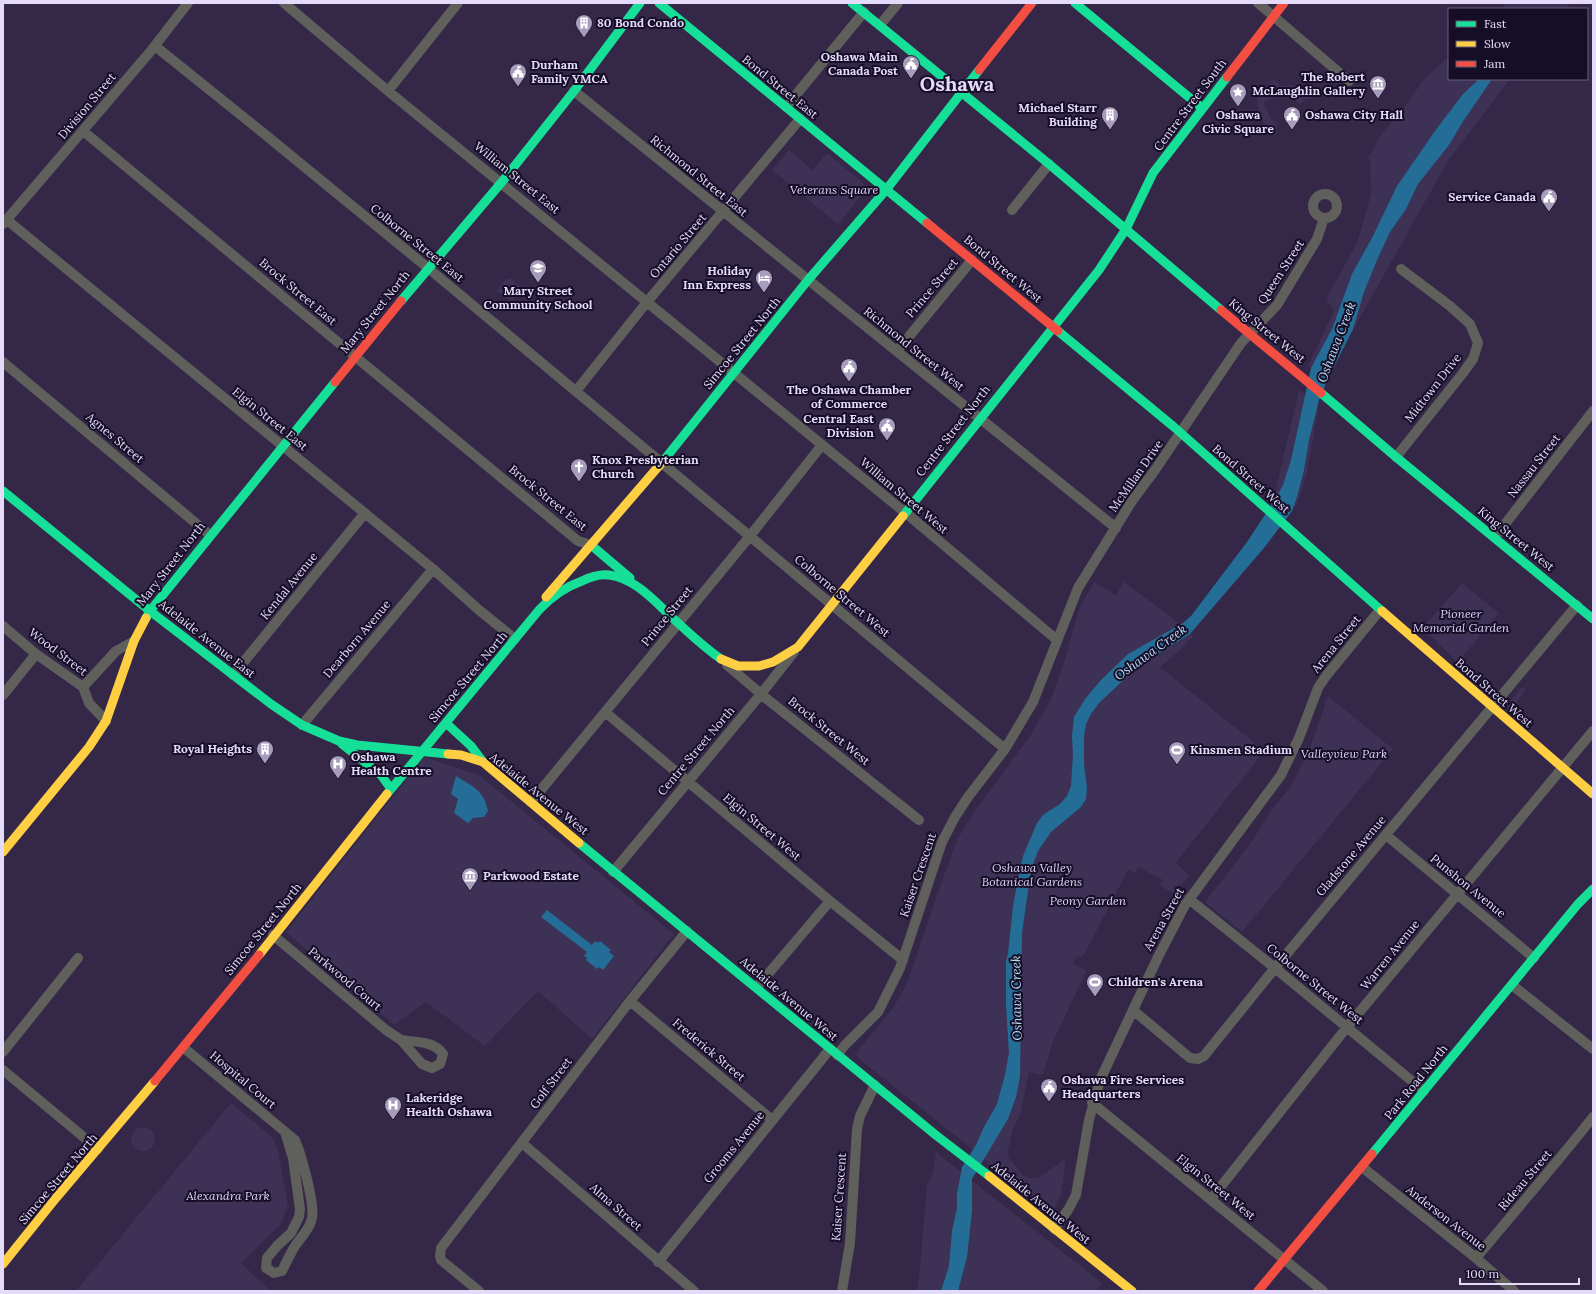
<svg xmlns="http://www.w3.org/2000/svg" width="1596" height="1294" font-family="Lora,serif">
	<rect width="100%" height="100%" fill="#342748"/>
	<!-- green -->
	<path fill="#3d3156" d="M1506 3H1571L1566 9H1502Z
		M1449 56V79H1510L1449 159 1325 380 1308 366 1334 311 1326 299 1357 243 1371 194 1370 159 1368 158 1382 133 1402 110 1425 78 1442 63Z
		M1275 79 1281 86 1295 85 1305 93H1310L1311 98 1305 99 1301 105 1296 101 1295 90 1278 95 1264 103 1272 121 1274 120C1277 126 1279 130 1275 136 1261 123 1257 112 1257 94L1262 91 1265 93 1271 89 1268 84Z
		M789 150 813 170 827 153 863 183 865 191 838 224 772 170Z
		M510 278 521 287 512 302 496 291 505 280Z
		M1299 390 1319 404 1307 473 1296 507 1274 497Z
		M1094 582 1116 595 1124 582 1170 616 1193 636 1179 651 1160 667 1257 745 1260 756 1176 863 1189 875 1175 894 1160 886 1163 880 1138 867 1135 873 1128 870 1084 955H1082L1081 958 1077 956 1073 964 1087 970 1053 1041 1043 1075 1029 1072 1020 1116 1013 1128 1008 1151 1009 1158 1023 1175 1029 1178H1036L1042 1176 1066 1158 1061 1195 1053 1211 1037 1201 858 1058 857 1052 893 1008 906 986 946 870 958 838 975 811 1032 733 1051 699 1063 666 1080 606Z
		M1462 583 1499 613 1458 662 1422 628Z
		M1521 688H1524L1526 690 1514 705 1534 722 1530 727 1506 707Z
		M1328 696 1393 749 1242 932 1205 902 1250 844 1272 810 1292 784 1309 751Z
		M424 757 479 775 674 934 592 1039 538 991 485 1046 426 1002 394 1025 286 932Z
		M231 1103 272 1137 278 1151 288 1205 281 1224 241 1263 271 1291H76Z
		M131 1139a12 12 0 1 1 24 0a12 12 0 1 1-24 0Z
		M936 1152 1102 1283 1096 1291H917L920 1266 927 1185 933 1173Z"/>
	<!-- water -->
	<path fill="#246d97" d="M1479 79H1492L1462 123 1449 145 1418 184 1406 209 1390 232 1377 260 1364 292 1353 329 1327 381 1319 400 1309 440 1304 470 1297 497 1292 511 1264 548 1190 634 1151 658 1129 675 1099 703 1091 714 1086 724 1084 736V764L1087 789 1086 799 1081 807 1051 832 1038 851 1031 870 1022 933 1020 1077 1016 1097 1008 1119 972 1179V1211L967 1257 958 1291H941L949 1266 952 1231 957 1208V1194L962 1167 976 1145 984 1127 997 1104 1005 1075 1009 1053 1006 1005V962L1008 953 1013 906 1020 869 1023 856 1037 823 1043 815 1060 804 1067 796 1071 786 1073 754 1072 736 1074 717 1085 699 1101 680 1128 654 1183 623 1191 616 1247 542 1276 498 1283 485 1291 460 1311 368 1332 329 1352 274 1372 238 1397 186 1435 131 1463 94Z
		M456 776C472 786 484 790 488 811L484 817 473 818 468 823 454 813 458 799 451 794Z
		M547 910 592 945 595 941 598 943 600 941 611 950 609 952 614 956 603 970 599 967 597 969 586 960 587 958 584 956 587 952 541 917Z"/>
	<g fill="none" stroke-linecap="round" stroke-linejoin="round">
		<!-- street -->
		<path stroke="#5f5f5c" stroke-width="10" d="M284 3 388 91 913 519 1057 640
			M1258 3 1349 81
			M880 25 898 3
			M155 46 262 132 428 268 1005 749
			M388 91 458 3
			M574 91C754 238 936 382 1116 528
			M786 107 864 12
			M83 131 578 541 591 545
			M1313 206a12 12 0 1 1 24 0a12 12 0 1 1-24 0Z
			M1012 210 1049 164
			M7 220 433 569 479 610 515 639
			M3 224 150 52 188 3
			M897 351 972 260
			M3 362 210 535
			M576 391 647 302 800 119
			M1396 457 1463 373 1473 359 1478 343 1470 324 1450 306 1401 269
			M1495 537 1593 411
			M3 626 36 654 83 687 89 703 106 721
			M727 665 767 699 919 820
			M233 675 365 513
			M83 687 116 651 134 641
			M3 695 36 654
			M605 712 830 901 903 960
			M302 725 433 569
			M531 802 746 541 822 445
			M1386 835 1534 958
			M613 872 761 694 794 652
			M1189 899 1275 968 1424 1091
			M273 935 386 1030 401 1040 422 1064 432 1068 440 1064 443 1054C434 1041 416 1042 401 1040
			M1512 985 1593 1049
			M757 987 830 901
			M630 1001 772 1120
			M1133 1010 1190 1058 1198 1059 1204 1056 1275 968 1577 605
			M184 1048 295 1140C301 1153 315 1204 312 1218 310 1229 301 1237 295 1246 290 1254 286 1263 282 1271L274 1273 266 1268 267 1258 277 1246 291 1233 299 1217 300 1209 293 1158 285 1132
			M3 1052 78 958
			M837 1055 845 1045 878 1012 900 968 942 842 955 817 968 797 1005 749 1033 702 1078 588 1132 501 1155 470 1241 343 1277 305 1317 239 1324 218
			M3 1070 98 1149
			M1092 1103 1323 1291
			M522 1143 694 1291
			M1362 1167 1476 1258 1514 1291
			M1211 1199 1347 1027 1593 731
			M1054 1229 1068 1210 1076 1195 1089 1120 1100 1080 1158 957 1185 905 1281 775 1299 738 1318 688 1326 676 1380 610
			M1476 1258C1515 1211 1555 1165 1593 1117
			M658 1262 830 1049
			M479 1291 441 1260 440 1256 441 1248 630 1001 687 931
			M842 1291 850 1243 857 1129 860 1116 875 1085"/>
		<!-- fast -->
		<path stroke="#16e098" stroke-width="9" d="M659 3 927 223
			M852 3 1049 164 1221 310
			M1075 3 1202 108
			M401 301 501 183 574 91 640 3
			M1058 331 1174 427 1382 611
			M1321 393 1396 457 1593 619
			M664 460 808 280 886 190 979 70
			M3 491 150 611 271 704 302 725 339 741 357 745 448 754
			M903 516 1099 270 1126 229 1153 173 1227 77
			M591 545 630 578
			M146 618 150 611 335 382
			M446 723 471 746 483 762
			M342 744 381 775 391 789
			M387 794 539 610C551 597 565 587 582 581 590 577 600 574 609 575 636 578 657 604 676 621 690 634 705 648 721 659
			M579 843 937 1136 989 1176
			M1372 1154 1578 904 1593 889"/>
		<!-- slow -->
		<path stroke="#ffcf43" stroke-width="9" d="M546 597 664 460
			M1382 611 1593 794
			M721 659 738 666H759L773 662 798 647 903 516
			M448 754 461 755 483 762 579 843
			M3 852 89 747 106 721 134 641 146 618
			M259 955 387 794
			M989 1176 1132 1291
			M3 1264 56 1198 155 1081"/>
		<!-- jam -->
		<path stroke="#f24e42" stroke-width="9" d="M979 70 1032 3
			M1227 77 1284 3
			M927 223 1058 331
			M1221 310 1321 393
			M335 382 401 301
			M155 1081 259 955
			M1258 1291 1372 1154"/>
	</g>
	<!-- icons -->
	<defs>
		<g id="building-pin" transform="scale(0.9)"><path d="M0 17L-7.5 6A9.5 9.5 0 1 1 7.5 6Z" fill="#a69cbb" stroke="#160d27"/><path d="M-4-6H4V6H1V3H-1V6H-4ZM-2.5-4.3h1.7v1.8h-1.7ZM.8-4.3h1.7v1.8H.8ZM-2.5-1h1.7V.8h-1.7ZM.8-1h1.7V.8H.8Z" fill="#fff"/></g>
		<g id="civic-pin" transform="scale(0.9)"><path d="M0 17L-7.5 6A9.5 9.5 0 1 1 7.5 6Z" fill="#a69cbb" stroke="#160d27"/><path d="M-.6-6.5H3V-4.5H.6V-3L4-1V1h2V6H-6V1h2V-1L-.6-3ZM-1.2 2.5V6h2.4V2.5Z" fill="#fff"/></g>
		<g id="museum-pin" transform="scale(0.9)"><path d="M0 17L-7.5 6A9.5 9.5 0 1 1 7.5 6Z" fill="#a69cbb" stroke="#160d27"/><path d="M0-6L6-3V-2H-6V-3ZM-5-1h2V3h-2ZM-1-1h2V3h-2ZM3-1h2V3H3ZM-6 4H6V6H-6Z" fill="#fff"/></g>
		<g id="sight-pin" transform="scale(0.9)"><path d="M0 17L-7.5 6A9.5 9.5 0 1 1 7.5 6Z" fill="#a69cbb" stroke="#160d27"/><path d="M0-6L1.8-2.2L6-1.7L2.9 1.2L3.7 5.4L0 3.3L-3.7 5.4L-2.9 1.2L-6-1.7L-1.8-2.2Z" fill="#fff"/></g>
		<g id="school-pin" transform="scale(0.9)"><path d="M0 17L-7.5 6A9.5 9.5 0 1 1 7.5 6Z" fill="#a69cbb" stroke="#160d27"/><path d="M0-5L7-2L0 1L-7-2ZM-4 1L0 2.5L4 1V4Q0 6-4 4Z" fill="#fff"/></g>
		<g id="hotel-pin" transform="scale(0.9)"><path d="M0 17L-7.5 6A9.5 9.5 0 1 1 7.5 6Z" fill="#a69cbb" stroke="#160d27"/><path d="M-6-4.5h1.5V1H6V5H4.5V3h-9V5H-6ZM-4 0a1.8 1.8 0 1 1 3.6 0ZM.5 0V-2.5h3Q6-2.5 6 0Z" fill="#fff"/></g>
		<g id="church-pin" transform="scale(0.9)"><path d="M0 17L-7.5 6A9.5 9.5 0 1 1 7.5 6Z" fill="#a69cbb" stroke="#160d27"/><path d="M-1.2-6h2.4v3.5h3.3v2.4h-3.3V6h-2.4V-.1h-3.3v-2.4h3.3Z" fill="#fff"/></g>
		<g id="stadium-pin" transform="scale(0.9)"><path d="M0 17L-7.5 6A9.5 9.5 0 1 1 7.5 6Z" fill="#a69cbb" stroke="#160d27"/><path d="M0-5a6.5 5 0 1 0 0 10a6.5 5 0 1 0 0-10ZM-3.5-1.8h7v3.6h-7Z" fill="#fff"/></g>
		<g id="hospital-pin" transform="scale(0.9)"><path d="M0 17L-7.5 6A9.5 9.5 0 1 1 7.5 6Z" fill="#a69cbb" stroke="#160d27"/><path d="M-5-5h3v3.5h4V-5h3V5h-3V1.5h-4V5h-3Z" fill="#fff"/></g>
	</defs>
	<g fill-rule="evenodd">
		<use href="#building-pin" x="584" y="23"/>
		<use href="#civic-pin" x="911" y="64"/>
		<use href="#civic-pin" x="518" y="72"/>
		<use href="#museum-pin" x="1378" y="84"/>
		<use href="#sight-pin" x="1238" y="92"/>
		<use href="#building-pin" x="1110" y="115"/>
		<use href="#civic-pin" x="1292" y="115"/>
		<use href="#civic-pin" x="1549" y="197"/>
		<use href="#school-pin" x="538" y="268"/>
		<use href="#hotel-pin" x="764" y="278"/>
		<use href="#civic-pin" x="849" y="367"/>
		<use href="#civic-pin" x="887" y="426"/>
		<use href="#church-pin" x="579" y="467"/>
		<use href="#building-pin" x="265" y="749"/>
		<use href="#stadium-pin" x="1177" y="750"/>
		<use href="#hospital-pin" x="338" y="764"/>
		<use href="#museum-pin" x="470" y="876"/>
		<use href="#stadium-pin" x="1095" y="982"/>
		<use href="#civic-pin" x="1049" y="1087"/>
		<use href="#hospital-pin" x="393" y="1105"/>
	</g>
	<g text-anchor="middle" stroke-width="4" stroke-linejoin="round" paint-order="stroke">
		<!-- poi labels -->
		<g font-size="12" font-weight="bold" fill="#e3dbf9" stroke="#160d27" text-anchor="start">
			<text x="597" y="27">80 Bond Condo</text>
			<text x="898" y="61" text-anchor="end">Oshawa Main<tspan x="898" dy="14">Canada Post</tspan></text>
			<text x="531" y="69">Durham<tspan x="531" dy="14">Family YMCA</tspan></text>
			<text x="1365" y="81" text-anchor="end">The Robert<tspan x="1365" dy="14">McLaughlin Gallery</tspan></text>
			<text x="1097" y="112" text-anchor="end">Michael Starr<tspan x="1097" dy="14">Building</tspan></text>
			<text x="1238" y="119" text-anchor="middle">Oshawa<tspan x="1238" dy="14">Civic Square</tspan></text>
			<text x="1305" y="119">Oshawa City Hall</text>
			<text x="1536" y="201" text-anchor="end">Service Canada</text>
			<text x="751" y="275" text-anchor="end">Holiday<tspan x="751" dy="14">Inn Express</tspan></text>
			<text x="538" y="295" text-anchor="middle">Mary Street<tspan x="538" dy="14">Community School</tspan></text>
			<text x="849" y="394" text-anchor="middle">The Oshawa Chamber<tspan x="849" dy="14">of Commerce</tspan></text>
			<text x="874" y="423" text-anchor="end">Central East<tspan x="874" dy="14">Division</tspan></text>
			<text x="592" y="464">Knox Presbyterian<tspan x="592" dy="14">Church</tspan></text>
			<text x="252" y="753" text-anchor="end">Royal Heights</text>
			<text x="1190" y="754">Kinsmen Stadium</text>
			<text x="351" y="761">Oshawa<tspan x="351" dy="14">Health Centre</tspan></text>
			<text x="483" y="880">Parkwood Estate</text>
			<text x="1108" y="986">Children's Arena</text>
			<text x="1062" y="1084">Oshawa Fire Services<tspan x="1062" dy="14">Headquarters</tspan></text>
			<text x="406" y="1102">Lakeridge<tspan x="406" dy="14">Health Oshawa</tspan></text>
		</g>
		<!-- street labels -->
		<g font-size="12" fill="#e3dbf9" stroke="#160d27">
			<text transform="translate(780 87) rotate(39)" y="4">Bond Street East</text>
			<text transform="translate(1190 105) rotate(-53)" y="4">Centre Street South</text>
			<text transform="translate(87 106) rotate(-50)" y="4">Division Street</text>
			<text transform="translate(699 176) rotate(39)" y="4">Richmond Street East</text>
			<text transform="translate(517 178) rotate(39)" y="4">William Street East</text>
			<text transform="translate(417 243) rotate(39)" y="4">Colborne Street East</text>
			<text transform="translate(678 246) rotate(-50)" y="4">Ontario Street</text>
			<text transform="translate(1003 269) rotate(40)" y="4">Bond Street West</text>
			<text transform="translate(1281 272) rotate(-57)" y="4">Queen Street</text>
			<text transform="translate(932 288) rotate(-50)" y="4">Prince Street</text>
			<text transform="translate(298 292) rotate(40)" y="4">Brock Street East</text>
			<text transform="translate(375 312) rotate(-51)" y="4">Mary Street North</text>
			<text transform="translate(1267 331) rotate(39)" y="4">King Street West</text>
			<text transform="translate(742 343) rotate(-51)" y="4">Simcoe Street North</text>
			<text transform="translate(914 349) rotate(39)" y="4">Richmond Street West</text>
			<text transform="translate(1433 388) rotate(-52)" y="4">Midtown Drive</text>
			<text transform="translate(270 419) rotate(39)" y="4">Elgin Street East</text>
			<text transform="translate(953 431) rotate(-52)" y="4">Centre Street North</text>
			<text transform="translate(115 438) rotate(40)" y="4">Agnes Street</text>
			<text transform="translate(1534 466) rotate(-52)" y="4">Nassau Street</text>
			<text transform="translate(1136 476) rotate(-55)" y="4">McMillan Drive</text>
			<text transform="translate(1251 479) rotate(41)" y="4">Bond Street West</text>
			<text transform="translate(904 496) rotate(40)" y="4">William Street West</text>
			<text transform="translate(548 498) rotate(39)" y="4">Brock Street East</text>
			<text transform="translate(1516 539) rotate(39)" y="4">King Street West</text>
			<text transform="translate(171 564) rotate(-52)" y="4">Mary Street North</text>
			<text transform="translate(289 586) rotate(-51)" y="4">Kendal Avenue</text>
			<text transform="translate(842 596) rotate(40)" y="4">Colborne Street West</text>
			<text transform="translate(667 616) rotate(-51)" y="4">Prince Street</text>
			<text transform="translate(207 639) rotate(38)" y="4">Adelaide Avenue East</text>
			<text transform="translate(357 639) rotate(-50)" y="4">Dearborn Avenue</text>
			<text transform="translate(1336 644) rotate(-51)" y="4">Arena Street</text>
			<text transform="translate(58 652) rotate(37)" y="4">Wood Street</text>
			<text transform="translate(468 677) rotate(-50)" y="4">Simcoe Street North</text>
			<text transform="translate(1494 693) rotate(41)" y="4">Bond Street West</text>
			<text transform="translate(829 731) rotate(39)" y="4">Brock Street West</text>
			<text transform="translate(696 751) rotate(-50)" y="4">Centre Street North</text>
			<text transform="translate(539 794) rotate(39)" y="4">Adelaide Avenue West</text>
			<text transform="translate(762 827) rotate(40)" y="4">Elgin Street West</text>
			<text transform="translate(1351 856) rotate(-50)" y="4">Gladstone Avenue</text>
			<text transform="translate(918 875) rotate(-71)" y="4">Kaiser Crescent</text>
			<text transform="translate(1468 886) rotate(39)" y="4">Punshon Avenue</text>
			<text transform="translate(1164 919) rotate(-61)" y="4">Arena Street</text>
			<text transform="translate(263 929) rotate(-51)" y="4">Simcoe Street North</text>
			<text transform="translate(1390 955) rotate(-51)" y="4">Warren Avenue</text>
			<text transform="translate(345 979) rotate(40)" y="4">Parkwood Court</text>
			<text transform="translate(1315 984) rotate(39)" y="4">Colborne Street West</text>
			<text transform="translate(789 999) rotate(40)" y="4">Adelaide Avenue West</text>
			<text transform="translate(709 1050) rotate(40)" y="4">Frederick Street</text>
			<text transform="translate(243 1080) rotate(40)" y="4">Hospital Court</text>
			<text transform="translate(1416 1082) rotate(-51)" y="4">Park Road North</text>
			<text transform="translate(551 1083) rotate(-53)" y="4">Golf Street</text>
			<text transform="translate(734 1147) rotate(-51)" y="4">Grooms Avenue</text>
			<text transform="translate(58 1179) rotate(-50)" y="4">Simcoe Street North</text>
			<text transform="translate(1525 1180) rotate(-50)" y="4">Rideau Street</text>
			<text transform="translate(1216 1187) rotate(39)" y="4">Elgin Street West</text>
			<text transform="translate(839 1197) rotate(-86)" y="4">Kaiser Crescent</text>
			<text transform="translate(1041 1203) rotate(39)" y="4">Adelaide Avenue West</text>
			<text transform="translate(616 1207) rotate(41)" y="4">Alma Street</text>
			<text transform="translate(1446 1218) rotate(38)" y="4">Anderson Avenue</text>
		</g>
		<!-- park labels -->
		<g font-size="12" font-style="italic" fill="#dfd5fb" stroke="#160d27">
			<text x="834" y="194">Veterans Square</text>
			<text x="1461" y="618">Pioneer<tspan x="1461" dy="14">Memorial Garden</tspan></text>
			<text x="1344" y="758">Valleyview Park</text>
			<text x="1032" y="872">Oshawa Valley<tspan x="1032" dy="14">Botanical Gardens</tspan></text>
			<text x="1088" y="905">Peony Garden</text>
			<text x="228" y="1200">Alexandra Park</text>
		</g>
		<!-- water labels -->
		<g font-size="13" font-style="italic" fill="#b6dcf5" stroke="#160d27">
			<text transform="translate(1336 342) rotate(-69)" y="5">Oshawa Creek</text>
			<text transform="translate(1150 652) rotate(-36)" y="5">Oshawa Creek</text>
			<text transform="translate(1016 998) rotate(-91)" y="5">Oshawa Creek</text>
		</g>
		<!-- town labels -->
		<g font-size="20" font-weight="bold" fill="#e3dbf9" stroke="#160d27">
			<text x="957" y="91">Oshawa</text>
		</g>
	</g>
	<!-- border -->
	<rect width="1596" height="1294" fill="none" stroke="#e3dbf9" stroke-width="8"/>
	<!-- legend -->
	<rect x="1448" y="8" width="140" height="72" fill="#160d27" stroke="#685f7b"/>
	<rect x="1456" y="21" width="20" height="6" fill="#16e098" stroke="#685f7b"/>
	<text x="1484" y="28" font-size="12" fill="#e3dbf9">Fast</text>
	<rect x="1456" y="41" width="20" height="6" fill="#ffcf43" stroke="#685f7b"/>
	<text x="1484" y="48" font-size="12" fill="#e3dbf9">Slow</text>
	<rect x="1456" y="61" width="20" height="6" fill="#f24e42" stroke="#685f7b"/>
	<text x="1484" y="68" font-size="12" fill="#e3dbf9">Jam</text>
	<!-- scale -->
	<path d="M1460 1278v6h119v-6" fill="none" stroke="#e3dbf9" stroke-width="2"/>
	<text x="1466" y="1278" font-size="12" fill="#e3dbf9" stroke="#160d27" stroke-width="3" paint-order="stroke">100 m</text>
</svg>
